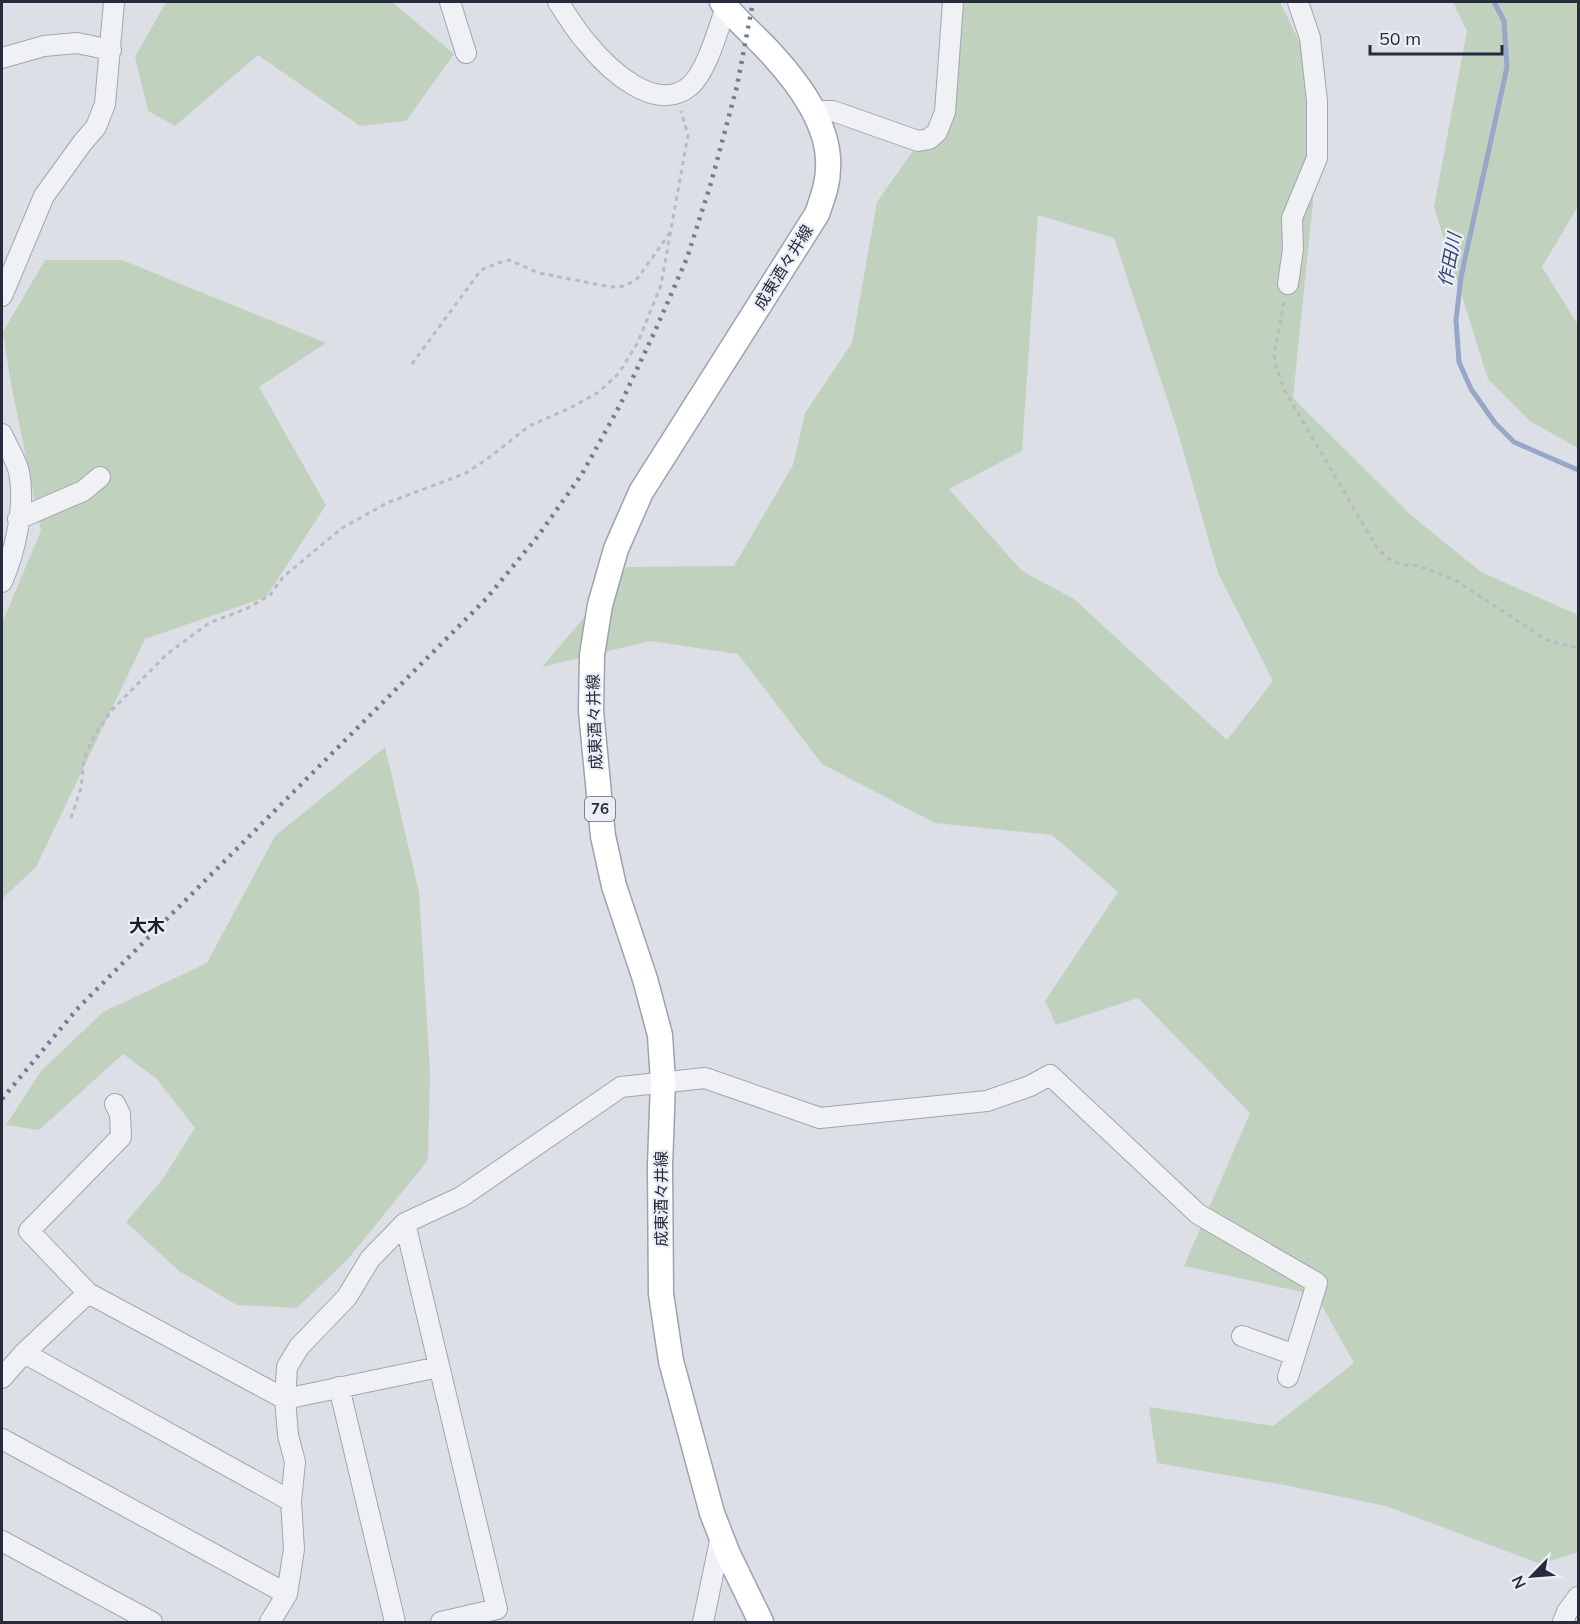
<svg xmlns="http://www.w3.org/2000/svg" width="1580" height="1624" font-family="Mulish,'Noto Sans JP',sans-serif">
	<rect width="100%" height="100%" fill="#dddfe7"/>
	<!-- green -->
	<path fill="#c0d1be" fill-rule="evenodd" d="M166 2H392L454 54 406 121 360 126 258 55 175 126 148 111 135 57Z
		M944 2H1280L1315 74 1313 202 1293 398 1412 516 1481 572 1578 615V1552L1541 1564 1386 1506 1284 1485 1157 1463 1149 1407 1273 1426 1354 1363 1316 1295 1184 1266 1250 1113 1138 998 1056 1025 1045 1001 1118 892 1052 835 935 823 822 764 738 654 650 641 542 667 627 567 734 566 793 465 805 413 852 343 877 202 948 101ZM1038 215 1114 238 1177 429 1218 573 1273 681 1227 740 1074 599 1022 571 949 489 1022 451Z
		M1453 2H1578V206L1542 267 1578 325V448L1530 421 1488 379 1434 207 1467 31Z
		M45 260H122L326 343 259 387 326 505 266 597 145 639 36 867 2 899V623L41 531 10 379 3 332Z
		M385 747 419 892 430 1071 428 1160 348 1259 297 1308 237 1305 179 1271 126 1222 162 1180 195 1128 156 1078 123 1054 39 1130 6 1125 41 1071 103 1012 207 963 275 836Z"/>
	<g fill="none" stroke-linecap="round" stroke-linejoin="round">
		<!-- stream -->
		<path stroke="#97a7c7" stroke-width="5" d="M1494 2 1504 21 1507 67 1461 277 1456 320 1459 362 1471 389 1495 423 1514 442 1578 470"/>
		<!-- minor casing -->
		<g stroke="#a2a5b1" stroke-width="22">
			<path id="minor" d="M450 2 466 53
				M558 2C567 15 576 31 587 43 608 69 656 115 690 86 707 71 718 29 726 7
				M2 58 44 46 77 43 111 50
				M813 111H833L918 141 929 139 937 132 945 112 953 2
				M1288 284 1293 249 1292 218 1317 158V101L1310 38 1298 2
				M2 296 44 196 83 142 96 127 105 104 114 2
				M2 434C7 446 16 459 19 472 26 505 15 552 2 582
				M18 519 83 491 100 477
				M115 1104 120 1114 121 1137 29 1231 88 1293 285 1399 439 1367
				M405 1223 497 1609 441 1622
				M1242 1336 1295 1355
				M24 1353 291 1501
				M2 1378 24 1353 88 1293
				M339 1387 395 1622
				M2 1439 287 1594
				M2 1541 152 1622
				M270 1622 287 1594 294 1549 291 1501 295 1462 288 1435 285 1399 287 1367 299 1347 347 1297 370 1259 405 1223 461 1197 621 1087 705 1078 820 1118 987 1101 1030 1086 1050 1075 1198 1214 1317 1283 1288 1377
				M703 1622 721 1536
				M1563 1622 1567 1612 1578 1597"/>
		</g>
		<!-- major casing -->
		<g stroke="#9ca2b2" stroke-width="27">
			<path id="major" d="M722 2C735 19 752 33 767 49 796 80 831 124 828 169 828 185 822 199 817 214L641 492 616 549 600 605 592 655 591 711 603 836 614 886 645 979 660 1035 663 1082 660 1166 661 1294 671 1361 712 1513 728 1554 761 1622"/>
		</g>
		<!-- path -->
		<path stroke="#b7bac1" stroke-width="3" stroke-dasharray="4.5 4.5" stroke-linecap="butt" d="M1284 302 1274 354 1277 370 1285 391 1377 548 1389 559 1400 564 1419 566 1455 580 1547 640 1578 648
			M412 364 481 270 498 263 509 260 539 273 611 287 625 286 637 279 672 230
			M71 818 81 788 84 759 94 736 111 711 167 654 209 623 246 609 270 595 283 577 342 528 387 503 466 473 490 457 529 426 570 408 599 392 619 373 638 342 661 285 688 135 681 111"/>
		<!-- minor -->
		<use href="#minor" stroke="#eff1f5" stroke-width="20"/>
		<!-- major -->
		<use href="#major" stroke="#fff" stroke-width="24"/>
		<!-- rail -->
		<path stroke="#767c90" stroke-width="4.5" stroke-dasharray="3 6" stroke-linecap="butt" d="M2 1099 78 1008 486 599 538 536 582 474 620 405 655 331 687 258 711 183 737 86 753 2"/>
	</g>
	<g text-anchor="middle" stroke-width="4.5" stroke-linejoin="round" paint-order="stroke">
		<!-- shield labels -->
		<rect fill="#eceef5" stroke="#616674" stroke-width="1.5" x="585" y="797" width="30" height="24" rx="4.5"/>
		<g font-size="15" font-weight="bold" fill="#262b3d">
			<text x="600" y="814">76</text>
		</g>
		<!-- street labels -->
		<g font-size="16" fill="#262b3d" stroke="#eceef5">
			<text transform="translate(783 267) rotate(-58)" y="6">成東酒々井線</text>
			<text transform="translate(594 722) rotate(-92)" y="6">成東酒々井線</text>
			<text transform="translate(661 1199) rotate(-90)" y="6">成東酒々井線</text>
		</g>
		<!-- water labels -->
		<g font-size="18" font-style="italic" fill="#314371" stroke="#eceef5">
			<text transform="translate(1450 260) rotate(-79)" y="6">作田川</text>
		</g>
		<!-- neighbourhood labels -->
		<g font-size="18" font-weight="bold" fill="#191d2e" stroke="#eceef5">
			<text x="147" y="932">大木</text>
		</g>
	</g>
	<!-- border -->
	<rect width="1580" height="1624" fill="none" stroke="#262b3d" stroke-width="6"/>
	<!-- north arrow -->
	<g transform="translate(1532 1576) rotate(245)" stroke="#eceef5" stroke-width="4.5" paint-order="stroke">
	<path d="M0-4.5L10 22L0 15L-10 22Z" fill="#262b3d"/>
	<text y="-9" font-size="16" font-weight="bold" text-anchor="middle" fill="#262b3d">N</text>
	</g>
	<!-- scale -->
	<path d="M1370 45v9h132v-9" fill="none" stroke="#262b3d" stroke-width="3"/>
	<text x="1379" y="45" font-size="18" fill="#262b3d" stroke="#eceef5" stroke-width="4.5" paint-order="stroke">50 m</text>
</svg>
